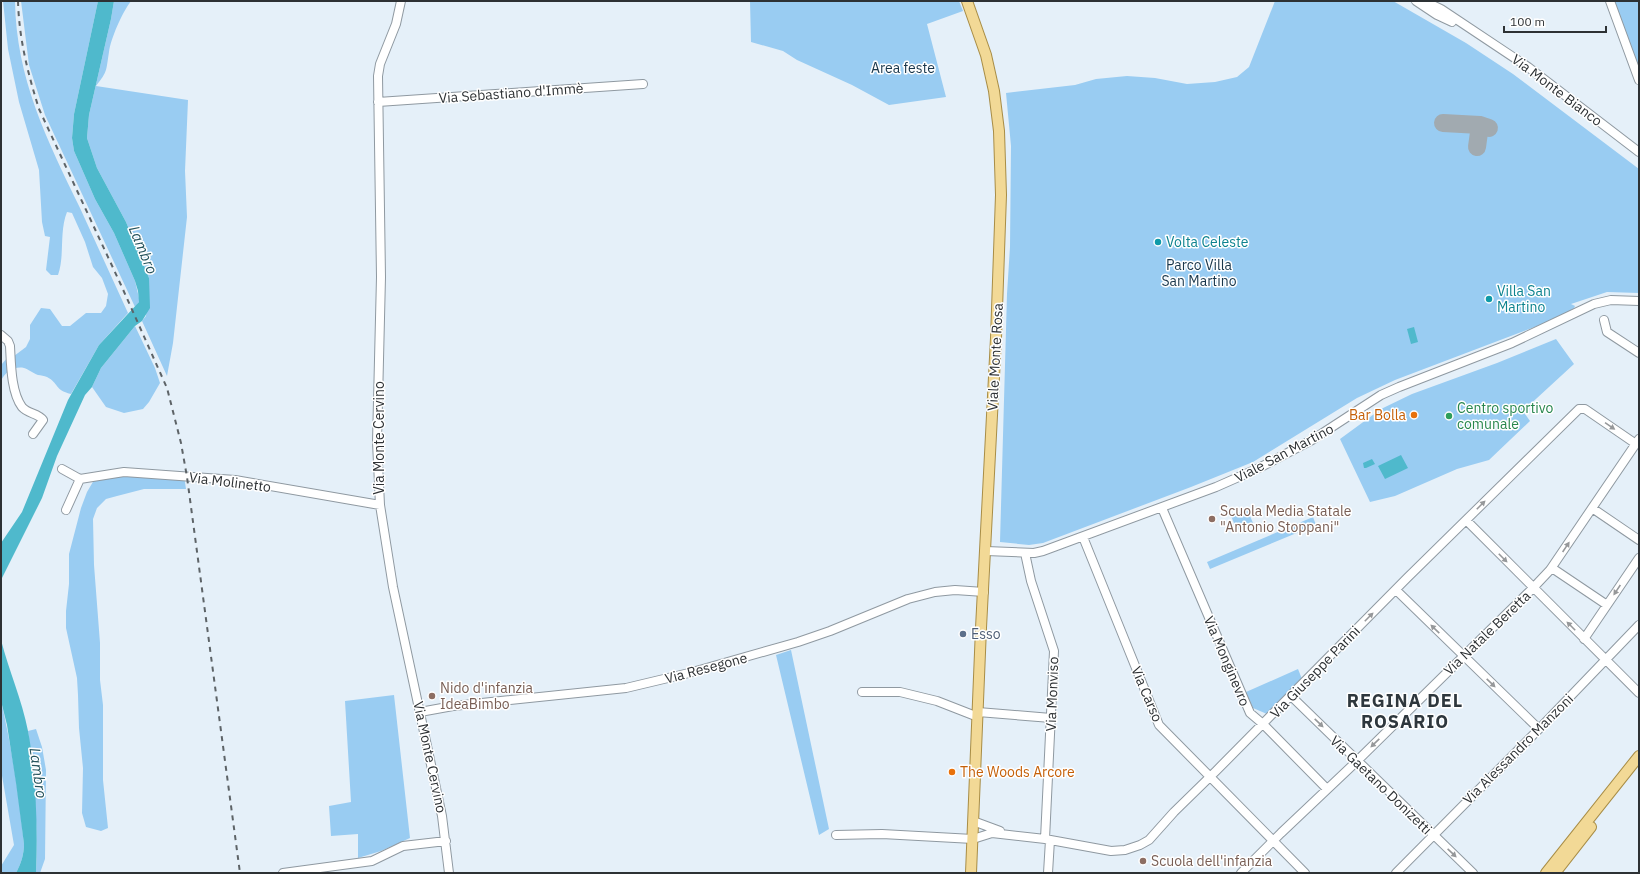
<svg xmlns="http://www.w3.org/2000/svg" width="1640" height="874" font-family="'IBM Plex Sans',sans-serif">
	<rect width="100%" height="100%" fill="#e5f0f9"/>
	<!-- green -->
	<path fill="#99ccf2" d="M3 1H15C16 78 47 140 80 208 96 243 112 278 128 313L99 345 71 394C54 390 59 383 47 377 44 376 41 375 38 375 33 373 28 369 24 368 14 366 5 372 1 381V365L8 357 14 356 26 347 30 339V325L41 308 50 309 62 326H70L86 313H101L106 306 108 294 102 278 93 267 85 242 72 213 67 212C59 232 65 255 58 275H51L46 270 50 237 45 236 42 222 39 170 19 102 8 49Z
		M21 1H98L74 114 72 138 74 151 95 199 114 233 135 281 139 298V302L135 307 45 115 29 65Z
		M114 1H131C122 13 111 38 109 52 106 70 108 71 96 86L188 100 185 171 187 217 173 343 167 376 142 321 146 316 149 278 126 222 97 168 87 138 89 115 111 19Z
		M750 1H959L963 11 927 24 946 97 889 105 852 85 797 60 783 51 751 42Z
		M1275 1H1393L1466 43 1513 74 1639 169V293L1607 292 1571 304 1575 306 1574 308 1558 318 1395 380 1357 398 1253 462 1191 487 1043 543 1029 545 1000 542 1007 294 1010 247 1011 146 1006 93 1075 85 1096 79 1127 76 1155 78 1187 84 1215 82 1237 77 1249 67Z
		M1610 1H1639V80Z
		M135 326 155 368 160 383 149 402 143 409 124 413 106 407 92 387 101 368Z
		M1556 339 1574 364 1523 411 1530 421 1489 460 1457 469 1395 496 1370 502 1340 439 1381 409 1412 394 1497 363Z
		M97 475 184 476 186 489H144L117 496 106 499 97 508 93 519 94 565 100 643V680L103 705V780L108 828 101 831 86 827 82 813 83 768 79 728 78 695 77 678 66 628V611L69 584V554L81 508 87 492Z
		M1247 509 1253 523 1237 530 1231 516Z
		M1313 517 1316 525 1210 569 1207 562Z
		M791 650 829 829 819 835 776 655Z
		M1298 669 1302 679 1267 714 1253 708 1246 692Z
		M394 695 410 838 381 851 358 858V834L331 836 329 806 351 802 345 701Z
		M1 701C12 748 19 796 24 844 24 854 21 864 16 873H1V866L14 845 1 770Z
		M36 729 42 747 46 770 45 859 40 873H36C39 826 33 778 28 731Z"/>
	<!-- water -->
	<path fill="#4fb9cc" d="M98 1H114L111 19 89 115 87 138 97 168 126 222 149 278 150 308 142 321 135 326 101 368 92 387 85 395 57 456 42 498 1 580V543L22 512 68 400 99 345 139 302 138 291 135 281 114 233 95 199 74 151 72 138 74 114Z
		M1414 327 1418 342 1411 344 1407 329Z
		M1401 455 1408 468 1385 479 1378 466Z
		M1372 459 1375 464 1366 468H1364L1363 463Z
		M1 640C9 671 22 700 28 731 36 773 38 830 36 873H16C21 864 24 854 24 844L16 783 7 725 1 701Z"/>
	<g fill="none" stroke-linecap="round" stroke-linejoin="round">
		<!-- taxiway -->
		<path stroke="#a1aab0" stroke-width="18" d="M1443 123 1480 125 1489 128
			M1477 147 1480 125"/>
		<!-- minor casing -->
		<g stroke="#8f99a1" stroke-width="10">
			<path id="minor" d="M401 1 396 24 380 64 378 76 381 277 377 442 380 505 393 587 442 816 449 873
				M1416 1 1437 15 1452 22
				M1424 1 1441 9 1528 67 1639 152
				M1610 1 1639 80
				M378 102 643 84
				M1604 320 1607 332 1639 353
				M1 335 8 341 10 346C11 364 11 392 22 407 28 414 38 413 43 420L33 434
				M62 469 80 479
				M1162 508 1250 713 1263 724 1327 789
				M1592 508 1639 540
				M66 510 80 479 124 472 235 480 380 505
				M1466 520 1639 693
				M1083 537 1159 725 1305 873
				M986 551 1034 553 1043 551 1216 487 1259 468 1312 440 1381 395 1399 387 1512 343 1594 304 1611 300 1639 301
				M1025 553 1031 581 1054 651 1045 839
				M1552 568 1607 605
				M1396 590 1539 729
				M1584 639 1639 558
				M862 692H900L937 701 978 717
				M1291 696 1473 873
				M420 712 453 706 626 688 689 673 798 642 830 631 908 599 935 592 955 590 984 592
				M978 712 1051 718
				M973 821 1000 831
				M836 835 882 834 973 839 992 833 1045 839 1111 851 1125 850 1140 845 1149 840 1174 812 1216 771 1407 578 1579 409H1585L1636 444
				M283 873 372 861 403 846 446 841
				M1048 873 1050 840
				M1241 873 1281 833 1357 761 1533 588 1550 570 1639 439
				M1396 873 1539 729 1639 625"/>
		</g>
		<!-- major casing -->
		<g stroke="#a88d46" stroke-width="12">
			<path id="major" d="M967 1 986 55 994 91 999 131 1001 195 996 338 981 628 971 873
				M1546 873 1639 756
				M1555 873 1591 827"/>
		</g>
		<!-- minor -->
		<use href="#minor" stroke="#fff" stroke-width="8"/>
		<!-- major -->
		<use href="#major" stroke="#f2d996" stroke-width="10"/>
		<!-- rail -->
		<path stroke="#5d6367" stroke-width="2" stroke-dasharray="5 5" stroke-linecap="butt" d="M18 1C19 39 28 74 39 109L121 285 167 388 181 443 187 477 240 873"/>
	</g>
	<!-- one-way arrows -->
	<defs><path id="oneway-solid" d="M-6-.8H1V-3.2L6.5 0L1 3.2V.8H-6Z"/></defs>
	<g fill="#96989a">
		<use href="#oneway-solid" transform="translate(1610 426) rotate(34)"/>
		<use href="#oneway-solid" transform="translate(1481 505) rotate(-45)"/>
		<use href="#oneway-solid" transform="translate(1566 547) rotate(-56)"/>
		<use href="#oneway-solid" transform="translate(1503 558) rotate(45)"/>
		<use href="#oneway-solid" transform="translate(1617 590) rotate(124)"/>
		<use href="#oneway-solid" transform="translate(1369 617) rotate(-45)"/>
		<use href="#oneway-solid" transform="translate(1571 626) rotate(-135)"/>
		<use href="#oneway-solid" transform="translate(1435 629) rotate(-136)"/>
		<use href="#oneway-solid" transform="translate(1491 683) rotate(44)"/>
		<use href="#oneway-solid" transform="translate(1319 723) rotate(44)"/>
		<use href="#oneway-solid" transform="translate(1375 743) rotate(136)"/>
		<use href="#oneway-solid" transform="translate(1452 853) rotate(43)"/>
	</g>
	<!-- markers -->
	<g fill="#0f9aa8" stroke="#fff" stroke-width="1.5">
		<circle cx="1158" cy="242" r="4"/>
		<circle cx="1489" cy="299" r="4"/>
	</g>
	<g fill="#e8710a" stroke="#fff" stroke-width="1.5">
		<circle cx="1414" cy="415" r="4"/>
		<circle cx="952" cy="772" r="4"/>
	</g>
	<circle fill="#2e9e5b" stroke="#fff" stroke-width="1.5" cx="1449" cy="416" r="4"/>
	<g fill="#8d6e63" stroke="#fff" stroke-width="1.5">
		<circle cx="1212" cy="519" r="4"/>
		<circle cx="432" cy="696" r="4"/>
		<circle cx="1143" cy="861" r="4"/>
	</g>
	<circle fill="#5c6f8a" stroke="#fff" stroke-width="1.5" cx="963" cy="634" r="4"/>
	<g text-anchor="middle" stroke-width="3" stroke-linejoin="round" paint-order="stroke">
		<!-- park labels -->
		<g font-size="14" fill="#18364b" stroke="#fff">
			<text x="903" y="73">Area feste</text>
			<text x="1199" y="270">Parco Villa<tspan x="1199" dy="16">San Martino</tspan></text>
		</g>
		<!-- street labels -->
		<g font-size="14" fill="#2d3134" stroke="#fff">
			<text transform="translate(1557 90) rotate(37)" y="5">Via Monte Bianco</text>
			<text transform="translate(511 93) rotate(-4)" y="5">Via Sebastiano d'Immè</text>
			<text transform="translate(995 357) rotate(-87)" y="5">Viale Monte Rosa</text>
			<text transform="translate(379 438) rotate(-90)" y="5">Via Monte Cervino</text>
			<text transform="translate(1284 453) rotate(-28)" y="5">Viale San Martino</text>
			<text transform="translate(230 482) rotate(7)" y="5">Via Molinetto</text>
			<text transform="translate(1487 633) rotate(-44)" y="5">Via Natale Beretta</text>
			<text transform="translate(1227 661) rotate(67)" y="5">Via Monginevro</text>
			<text transform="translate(706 668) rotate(-15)" y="5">Via Resegone</text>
			<text transform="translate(1315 672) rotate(-46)" y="5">Via Giuseppe Parini</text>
			<text transform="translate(1052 694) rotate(-88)" y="5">Via Monviso</text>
			<text transform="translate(1147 694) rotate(67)" y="5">Via Carso</text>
			<text transform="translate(1518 749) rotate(-45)" y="5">Via Alessandro Manzoni</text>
			<text transform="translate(430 757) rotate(78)" y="5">Via Monte Cervino</text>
			<text transform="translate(1381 785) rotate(44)" y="5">Via Gaetano Donizetti</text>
		</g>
		<!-- culture labels -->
		<g font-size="14" fill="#0d838f" stroke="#fff" text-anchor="start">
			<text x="1166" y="247">Volta Celeste</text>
			<text x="1497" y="296">Villa San<tspan x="1497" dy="16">Martino</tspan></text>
		</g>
		<!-- leisure labels -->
		<g font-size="14" fill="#27864d" stroke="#fff" text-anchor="start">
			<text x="1457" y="413">Centro sportivo<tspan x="1457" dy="16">comunale</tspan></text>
		</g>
		<!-- food labels -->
		<g font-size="14" fill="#c56008" stroke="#fff" text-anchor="end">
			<text x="1406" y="420">Bar Bolla</text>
			<text x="960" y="777" text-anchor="start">The Woods Arcore</text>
		</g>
		<!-- education labels -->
		<g font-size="14" fill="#785e54" stroke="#fff" text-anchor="start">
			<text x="1220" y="516">Scuola Media Statale<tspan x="1220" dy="16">"Antonio Stoppani"</tspan></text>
			<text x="440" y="693">Nido d'infanzia<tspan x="440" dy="16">IdeaBimbo</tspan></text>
			<text x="1151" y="866">Scuola dell'infanzia</text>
		</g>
		<!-- service labels -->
		<g font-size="14" fill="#4e5e75" stroke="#fff" text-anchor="start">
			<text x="971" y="639">Esso</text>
		</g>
		<!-- water labels -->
		<g font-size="15" font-style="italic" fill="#26545d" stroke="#fff">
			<text transform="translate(143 250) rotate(67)" y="5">Lambro</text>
			<text transform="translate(38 773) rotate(82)" y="5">Lambro</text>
		</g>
		<!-- district labels -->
		<g font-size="18" font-weight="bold" letter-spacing="1" fill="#2e373d" stroke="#fff">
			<text x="1405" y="707">REGINA DEL<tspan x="1405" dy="21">ROSARIO</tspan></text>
		</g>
	</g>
	<!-- border -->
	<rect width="1640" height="874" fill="none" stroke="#2d3134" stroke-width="4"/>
	<!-- scale -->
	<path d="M1504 26v6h102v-6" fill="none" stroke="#2d3134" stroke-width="2"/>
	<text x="1510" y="26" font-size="12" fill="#2d3134" stroke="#ffffff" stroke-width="3" paint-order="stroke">100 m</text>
</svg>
